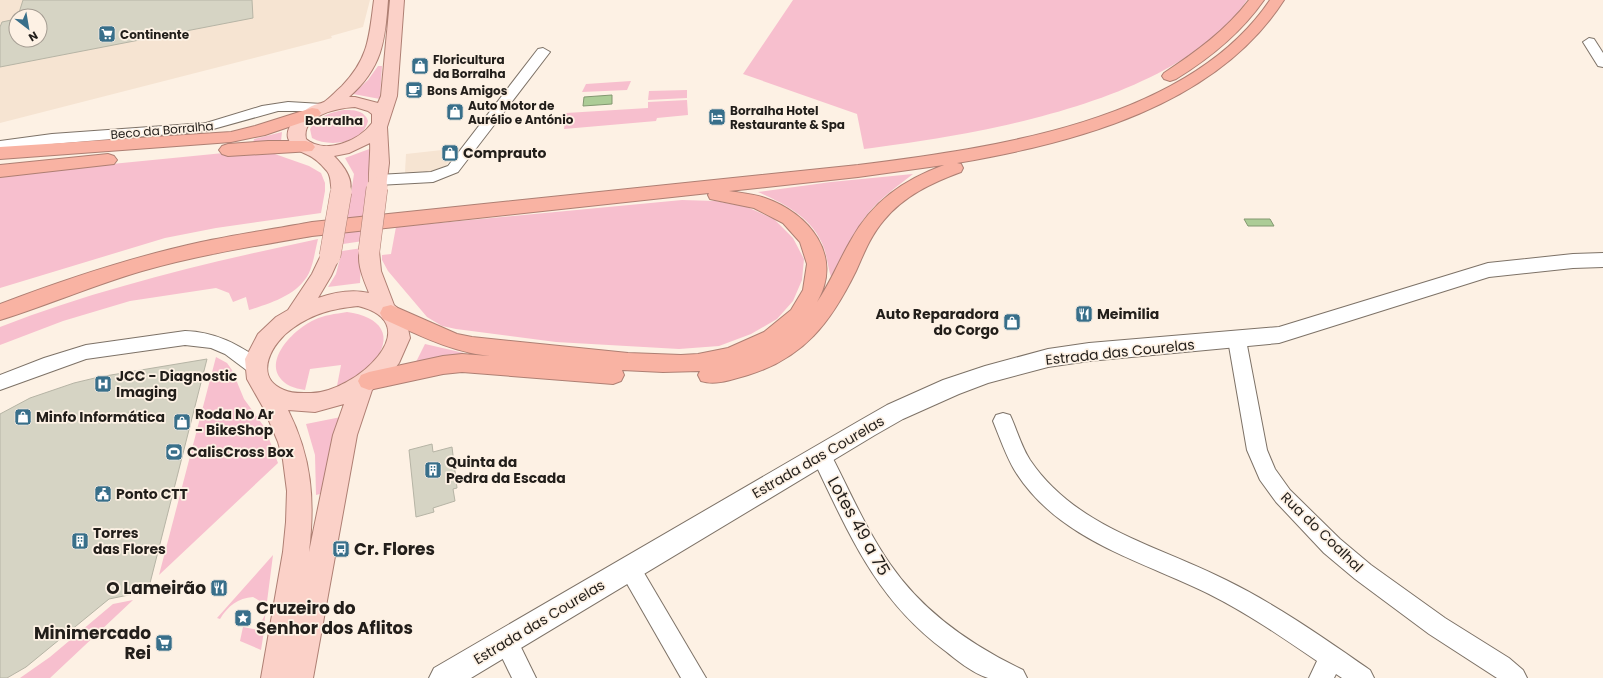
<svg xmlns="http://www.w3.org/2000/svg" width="1603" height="678" font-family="Poppins,sans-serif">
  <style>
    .built { fill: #f6e4d2; fill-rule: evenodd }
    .green { fill: #f7bfce }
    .water { fill: #accc96; stroke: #839871 }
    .building { fill: #d6d4c4; stroke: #b6b4a5 }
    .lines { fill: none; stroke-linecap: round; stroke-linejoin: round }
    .street-casing { stroke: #7d7267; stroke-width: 2 }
    .secondary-casing { stroke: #7d7267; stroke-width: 2 }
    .primary-casing { stroke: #ae7f73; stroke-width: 2 }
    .highway-casing { stroke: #ae7f73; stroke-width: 2 }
    .street { fill: #fff; fill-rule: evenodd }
    .secondary { fill: #fff; fill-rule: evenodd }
    .primary { fill: #fbd1c8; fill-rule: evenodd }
    .highway { fill: #f9b3a3; fill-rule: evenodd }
    .primary-bridge-casing { stroke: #ae7f73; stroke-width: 22; stroke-linecap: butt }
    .primary-bridge { stroke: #fbd1c8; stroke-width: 21 }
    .labels { text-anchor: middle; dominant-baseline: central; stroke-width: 3.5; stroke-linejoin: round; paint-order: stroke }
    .far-poi-label { font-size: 12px; font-weight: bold; fill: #221e1a; stroke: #fdf1e4; text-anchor: start }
    .far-street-label { font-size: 12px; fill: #221e1a; stroke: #fdf1e4 }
    .far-neighbourhood-label { font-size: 13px; font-weight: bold; fill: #221e1a; stroke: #fdf1e4 }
    .poi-label { font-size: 14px; font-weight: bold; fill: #221e1a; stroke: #fdf1e4; text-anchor: start }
    .street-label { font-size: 14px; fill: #221e1a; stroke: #fdf1e4 }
    .near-street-label { font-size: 17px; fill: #221e1a; stroke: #fdf1e4 }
    .near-poi-label { font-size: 17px; font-weight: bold; fill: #221e1a; stroke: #fdf1e4; text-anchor: start }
  </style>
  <rect width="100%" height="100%" fill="#fdf1e4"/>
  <g class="built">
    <path d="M0 0H370L363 27 331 36 332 38 0 123ZM16 16H40V40H16Z"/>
    <path d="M460 148 444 168 439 172 407 175 405 172 406 154Z"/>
  </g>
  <g class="green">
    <path d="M793 0H1247C1177 103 979 134 864 149L857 114 743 74Z"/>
    <path d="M378 66H382L380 99 353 94 368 80Z"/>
    <path d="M631 81 627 90 582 92 586 84Z"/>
    <path d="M687 90V98L648 100 649 91Z"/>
    <path d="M687 100 688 115 657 118 656 121 564 129 566 113 648 108V102Z"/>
    <path d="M344 110C354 110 364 110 368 121 363 143 330 148 312 138L310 129C317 117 330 112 344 110Z"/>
    <path d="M282 132 281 141 253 143 254 139Z"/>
    <path d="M372 148 363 241 343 244 354 174 345 158Z"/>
    <path d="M244 151 272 153 309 166 321 173 325 183V191L321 213 216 228 165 238 0 288V175Z"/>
    <path d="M913 174C895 188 876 201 863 220 850 238 843 259 831 277 828 268 827 257 824 248 813 218 785 204 758 192L831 182Z"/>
    <path d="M682 200 716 201 747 207 774 219 793 238 804 259 802 280 793 301 777 319 751 334 719 346 679 349 556 342 456 329 442 326 427 317 388 271 382 260V255L391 254 396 227Z"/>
    <path d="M318 239C315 250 314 262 309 273 298 295 271 303 249 310L246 297 233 302 229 293 216 288 130 301 63 321 0 345V327C103 287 210 262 318 239Z"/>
    <path d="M362 248 360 283 328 287 336 274 342 251Z"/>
    <path d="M347 312C380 316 397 336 371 365 362 375 349 380 337 386L341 365 310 369 305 390C300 389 294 388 290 386 256 367 292 330 314 320 324 315 335 314 347 312Z"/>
    <path d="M425 344 464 353 462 357 415 364Z"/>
    <path d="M216 357 227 363 232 370 244 399 265 428 278 463 159 575Z"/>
    <path d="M341 417 320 494 316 495 315 455 306 424Z"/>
    <path d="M273 555 264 625 260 624 265 615 263 603 253 597C238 598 228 606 220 619L217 618Z"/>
    <path d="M133 600 50 678H20L50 657 113 604Z"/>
    <path d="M243 627 264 631 261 650 240 641Z"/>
  </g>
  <g class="water">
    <path d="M612 95V104L583 106 584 97Z"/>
    <path d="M1244 219H1270L1274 226H1248Z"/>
  </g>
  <g class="building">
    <path d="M23 0H252L253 18 0 67V27L2 22 16 19V40H40V16H18Z"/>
    <path d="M207 359 148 591 109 599 26 667 7 678H0V414L30 398 74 383 99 377Z"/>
    <path d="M432 444 433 452 452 447 457 488 453 489 455 501 433 508 434 512 416 517 409 450Z"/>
  </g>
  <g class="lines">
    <defs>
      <g id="street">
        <path d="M1589 38 1594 39 1603 53V67L1598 66 1583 42Z"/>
        <path d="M543 48 550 52 458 172 433 182 378 185 373 184 370 180 373 176 378 175 431 172 448 166 538 49Z"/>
        <path d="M288 102 322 104 327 105 329 108 327 111H278L206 131 52 144 0 151V141L52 134 206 123 262 106Z"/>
        <path d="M185 331C216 332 238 344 263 362L265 367 263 372 256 374 249 372 225 354 211 348 185 345 86 359 0 390V375L44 358 86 345Z"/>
        <path d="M1237 333 1243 335 1246 340 1267 450 1275 469 1290 490 1340 539 1371 565 1445 618 1509 658 1523 670 1527 678H1497L1429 634 1355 579 1324 553 1276 502 1260 480 1247 450 1228 340 1231 335Z"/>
        <path d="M1003 413 1010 415C1017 430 1021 446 1030 460 1076 528 1157 545 1226 580 1277 605 1324 638 1370 670L1374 678H1342L1336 674 1334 678H1309L1317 661C1282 637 1247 613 1209 594 1140 560 1058 540 1015 471 1006 456 1000 438 993 421L996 415Z"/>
        <path d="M821 446 828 449C848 487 865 528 890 564 923 612 971 645 1023 670L1027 678C1017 678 997 678 988 678 972 673 957 660 944 650 874 598 848 531 811 455L814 449Z"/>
        <path d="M629 558 637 561 706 678H681L618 568 621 561Z"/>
        <path d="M506 630 514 633 536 678H512L494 641 498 633Z"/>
      </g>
      <path id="secondary" d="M1603 253V267L1573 268 1489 277 1279 343 1089 361 1048 367 988 383 959 394 903 419 875 435 471 678H429L434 668 859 421 887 405 943 380 985 366 1048 349 1089 343 1279 327 1488 263 1573 254Z"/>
      <g id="primary">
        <path d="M374 0H388C385 42 382 68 349 97H355L378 103 381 96 390 0H404L397 96 387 127 389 163 386 188 384 192 377 194 370 192C367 187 371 153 370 143L349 153 334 156C344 166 356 182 348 196L341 198 334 196C329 189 333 179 327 171 322 165 315 158 308 155 300 151 292 149 288 138 285 125 302 111 312 106 316 104 320 104 324 102 330 98 336 91 342 86 369 58 369 37 374 0ZM355 107 368 111 372 114V123C359 141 325 155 306 139 301 115 338 108 355 107Z"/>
        <path d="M369 244 376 246 379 251 381 271 394 305 402 312 407 324 410 338 399 363 388 377 372 390 357 435 313 678H261L283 552 286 522 287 491 283 460 278 442 264 409 247 379 245 359 258 334 276 317 288 310 312 274 323 251 330 249 337 251 340 256 331 276 318 298C335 292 352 289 369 293 364 280 354 259 362 246ZM358 306C431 324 354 393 311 393 302 393 292 394 284 390 252 377 272 342 293 328 314 313 332 309 358 306ZM344 404 333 435 309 552C315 500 312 458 288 410L315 412Z"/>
      </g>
      <g id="highway">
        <path d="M1249 0H1264C1241 33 1210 58 1176 79L1170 81 1164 79 1162 76 1164 73C1196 52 1226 30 1249 0Z"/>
        <path d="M1270 0H1284C1216 106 1075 143 957 163L961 164 963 168 961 172C931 183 904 196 884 220 871 235 864 253 856 271 831 322 804 358 748 375 733 379 716 386 701 381L698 375 700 371 663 372 622 370 624 375 621 381 613 384 462 372 443 374 369 390 361 387 358 381 361 375 369 372 443 356 462 354 490 356C451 352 419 335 383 319L380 313 383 307 391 305 457 334 472 337 628 353 681 355 698 354 728 348 764 332 791 310 803 290 807 264 800 242 783 223 754 208 710 199 708 195 709 193 312 236C255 246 198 255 142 271 94 285 48 305 0 320V304C66 279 132 257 201 242 238 234 275 229 312 222L858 165C992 148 1188 122 1270 0ZM944 165C903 180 872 202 851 240 839 260 831 282 817 302 844 256 809 213 765 198 754 194 741 193 729 191L858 177Z"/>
        <path d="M312 108 318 109 321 113 318 117 265 135 231 142 0 159V147L231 132 255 126Z"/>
        <path d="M268 141H306L312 143 315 147 312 151 228 156 222 154 219 150 222 146 228 144Z"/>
        <path d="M108 154 114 156 117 160 114 164 0 177V165Z"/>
      </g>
    </defs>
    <use href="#street" class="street-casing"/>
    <use href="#secondary" class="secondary-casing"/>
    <use href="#primary" class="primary-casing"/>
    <use href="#highway" class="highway-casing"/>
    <use href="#street" class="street"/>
    <use href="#secondary" class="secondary"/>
    <use href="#primary" class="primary"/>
    <use href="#highway" class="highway"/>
    <defs>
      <g id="primary-bridge">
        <path d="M369 251 377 188"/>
        <path d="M330 256 341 192"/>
      </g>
    </defs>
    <use href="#primary-bridge" class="primary-bridge-casing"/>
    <use href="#primary-bridge" class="primary-bridge"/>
  </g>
  <defs>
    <symbol id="supermarket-square" viewBox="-11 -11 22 22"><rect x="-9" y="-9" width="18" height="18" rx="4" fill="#386f8a" stroke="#fdf1e4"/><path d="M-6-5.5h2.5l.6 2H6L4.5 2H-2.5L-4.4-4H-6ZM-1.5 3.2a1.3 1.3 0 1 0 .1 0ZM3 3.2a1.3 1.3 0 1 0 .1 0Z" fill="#fff"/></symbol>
    <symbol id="shop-square" viewBox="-11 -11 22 22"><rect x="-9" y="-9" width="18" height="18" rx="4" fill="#386f8a" stroke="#fdf1e4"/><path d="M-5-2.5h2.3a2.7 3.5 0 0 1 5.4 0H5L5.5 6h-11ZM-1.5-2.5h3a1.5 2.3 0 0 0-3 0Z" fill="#fff"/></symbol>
    <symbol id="cafe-square" viewBox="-11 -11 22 22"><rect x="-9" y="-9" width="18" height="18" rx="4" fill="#386f8a" stroke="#fdf1e4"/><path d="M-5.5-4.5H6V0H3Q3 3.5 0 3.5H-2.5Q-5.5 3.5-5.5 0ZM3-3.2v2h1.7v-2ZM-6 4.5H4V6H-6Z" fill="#fff"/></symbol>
    <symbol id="hotel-square" viewBox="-11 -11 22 22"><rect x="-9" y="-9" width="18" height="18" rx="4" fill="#386f8a" stroke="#fdf1e4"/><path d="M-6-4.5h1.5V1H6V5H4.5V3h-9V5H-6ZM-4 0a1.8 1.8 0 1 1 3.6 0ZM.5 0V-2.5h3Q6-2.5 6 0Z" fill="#fff"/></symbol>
    <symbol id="restaurant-square" viewBox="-11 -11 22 22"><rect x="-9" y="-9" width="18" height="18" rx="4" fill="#386f8a" stroke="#fdf1e4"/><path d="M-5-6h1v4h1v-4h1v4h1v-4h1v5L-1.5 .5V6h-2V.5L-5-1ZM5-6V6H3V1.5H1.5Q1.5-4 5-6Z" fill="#fff"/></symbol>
    <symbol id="hospital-square" viewBox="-11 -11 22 22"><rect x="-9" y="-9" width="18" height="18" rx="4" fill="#386f8a" stroke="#fdf1e4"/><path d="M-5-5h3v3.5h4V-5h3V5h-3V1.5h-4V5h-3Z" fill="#fff"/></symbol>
    <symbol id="stadium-square" viewBox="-11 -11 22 22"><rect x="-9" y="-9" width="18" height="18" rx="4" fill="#386f8a" stroke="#fdf1e4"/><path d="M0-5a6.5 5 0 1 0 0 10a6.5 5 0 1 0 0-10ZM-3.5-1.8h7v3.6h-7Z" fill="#fff"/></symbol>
    <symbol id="building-square" viewBox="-11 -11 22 22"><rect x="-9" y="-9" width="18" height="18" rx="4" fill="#386f8a" stroke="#fdf1e4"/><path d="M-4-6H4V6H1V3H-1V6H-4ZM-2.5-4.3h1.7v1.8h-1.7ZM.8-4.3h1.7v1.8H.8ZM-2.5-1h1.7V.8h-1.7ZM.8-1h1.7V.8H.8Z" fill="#fff"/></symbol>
    <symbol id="civic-square" viewBox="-11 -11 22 22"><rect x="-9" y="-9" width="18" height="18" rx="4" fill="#386f8a" stroke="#fdf1e4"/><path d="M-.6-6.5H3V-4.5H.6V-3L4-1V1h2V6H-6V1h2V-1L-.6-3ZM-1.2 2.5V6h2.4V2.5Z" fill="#fff"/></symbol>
    <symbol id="bus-square" viewBox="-11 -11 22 22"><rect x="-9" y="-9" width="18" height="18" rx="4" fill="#386f8a" stroke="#fdf1e4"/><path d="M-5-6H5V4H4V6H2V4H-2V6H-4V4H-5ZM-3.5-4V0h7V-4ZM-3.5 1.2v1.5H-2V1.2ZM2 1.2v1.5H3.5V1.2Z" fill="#fff"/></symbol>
    <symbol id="sight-square" viewBox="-11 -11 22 22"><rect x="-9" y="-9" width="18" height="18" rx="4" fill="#386f8a" stroke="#fdf1e4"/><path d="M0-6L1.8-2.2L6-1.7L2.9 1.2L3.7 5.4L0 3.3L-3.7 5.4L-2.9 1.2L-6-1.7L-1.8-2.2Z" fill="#fff"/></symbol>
  </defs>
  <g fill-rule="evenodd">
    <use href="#supermarket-square" x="97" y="24" width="20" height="20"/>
    <use href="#shop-square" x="410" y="56" width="20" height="20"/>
    <use href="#cafe-square" x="404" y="80" width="20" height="20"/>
    <use href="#shop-square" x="445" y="102" width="20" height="20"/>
    <use href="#hotel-square" x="707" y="107" width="20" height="20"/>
    <use href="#shop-square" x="440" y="143" width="20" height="20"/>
    <use href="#restaurant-square" x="1074" y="304" width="20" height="20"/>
    <use href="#shop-square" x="1002" y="312" width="20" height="20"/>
    <use href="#hospital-square" x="93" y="374" width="20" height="20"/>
    <use href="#shop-square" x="13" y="407" width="20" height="20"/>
    <use href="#shop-square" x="172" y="412" width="20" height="20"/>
    <use href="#stadium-square" x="164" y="442" width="20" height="20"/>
    <use href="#building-square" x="423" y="460" width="20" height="20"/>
    <use href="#civic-square" x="93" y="484" width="20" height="20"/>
    <use href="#building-square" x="70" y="531" width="20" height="20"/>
    <use href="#bus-square" x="331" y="539" width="20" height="20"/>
    <use href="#restaurant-square" x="209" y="578" width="20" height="20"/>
    <use href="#sight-square" x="233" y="608" width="20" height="20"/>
    <use href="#supermarket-square" x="154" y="633" width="20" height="20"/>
  </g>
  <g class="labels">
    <g class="far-poi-label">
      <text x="120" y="34">Continente</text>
      <text x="433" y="59">Floricultura<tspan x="433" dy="14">da Borralha</tspan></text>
      <text x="427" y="90">Bons Amigos</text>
      <text x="468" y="105">Auto Motor de<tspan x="468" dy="14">Aurélio e António</tspan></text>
      <text x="730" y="110">Borralha Hotel<tspan x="730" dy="14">Restaurante &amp; Spa</tspan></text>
    </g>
    <g class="far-street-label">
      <text transform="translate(162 130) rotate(-5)">Beco da Borralha</text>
    </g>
    <g class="far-neighbourhood-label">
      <text x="334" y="120">Borralha</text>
    </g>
    <g class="poi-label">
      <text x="463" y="153">Comprauto</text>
      <text x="999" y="314" text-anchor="end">Auto Reparadora<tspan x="999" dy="16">do Corgo</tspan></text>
      <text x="1097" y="314">Meimilia</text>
      <text x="116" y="376">JCC - Diagnostic<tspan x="116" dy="16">Imaging</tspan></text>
      <text x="195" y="414">Roda No Ar<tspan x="195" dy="16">- BikeShop</tspan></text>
      <text x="36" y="417">Minfo Informática</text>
      <text x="187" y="452">CalisCross Box</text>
      <text x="446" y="462">Quinta da<tspan x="446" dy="16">Pedra da Escada</tspan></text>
      <text x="116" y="494">Ponto CTT</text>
      <text x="93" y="533">Torres<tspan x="93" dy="16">das Flores</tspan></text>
    </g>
    <g class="street-label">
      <text transform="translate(1120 352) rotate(-6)">Estrada das Courelas</text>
      <text transform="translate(818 457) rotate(-30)">Estrada das Courelas</text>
      <text transform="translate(1322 532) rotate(44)">Rua do Coalhal</text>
      <text transform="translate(539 622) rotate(-31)">Estrada das Courelas</text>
    </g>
    <g class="near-street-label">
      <text transform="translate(859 526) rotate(61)">Lotes 49 a 75</text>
    </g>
    <g class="near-poi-label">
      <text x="354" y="549">Cr. Flores</text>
      <text x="206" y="588" text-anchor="end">O Lameirão</text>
      <text x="256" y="608">Cruzeiro do<tspan x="256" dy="20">Senhor dos Aflitos</tspan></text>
      <text x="151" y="633" text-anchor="end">Minimercado<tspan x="151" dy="20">Rei</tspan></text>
    </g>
  </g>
  <g transform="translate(28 28) rotate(149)"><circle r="19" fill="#fdf1e4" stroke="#a59d93"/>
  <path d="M0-3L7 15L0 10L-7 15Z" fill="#386f8a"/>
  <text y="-6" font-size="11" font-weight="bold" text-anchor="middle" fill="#221e1a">N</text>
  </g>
</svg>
